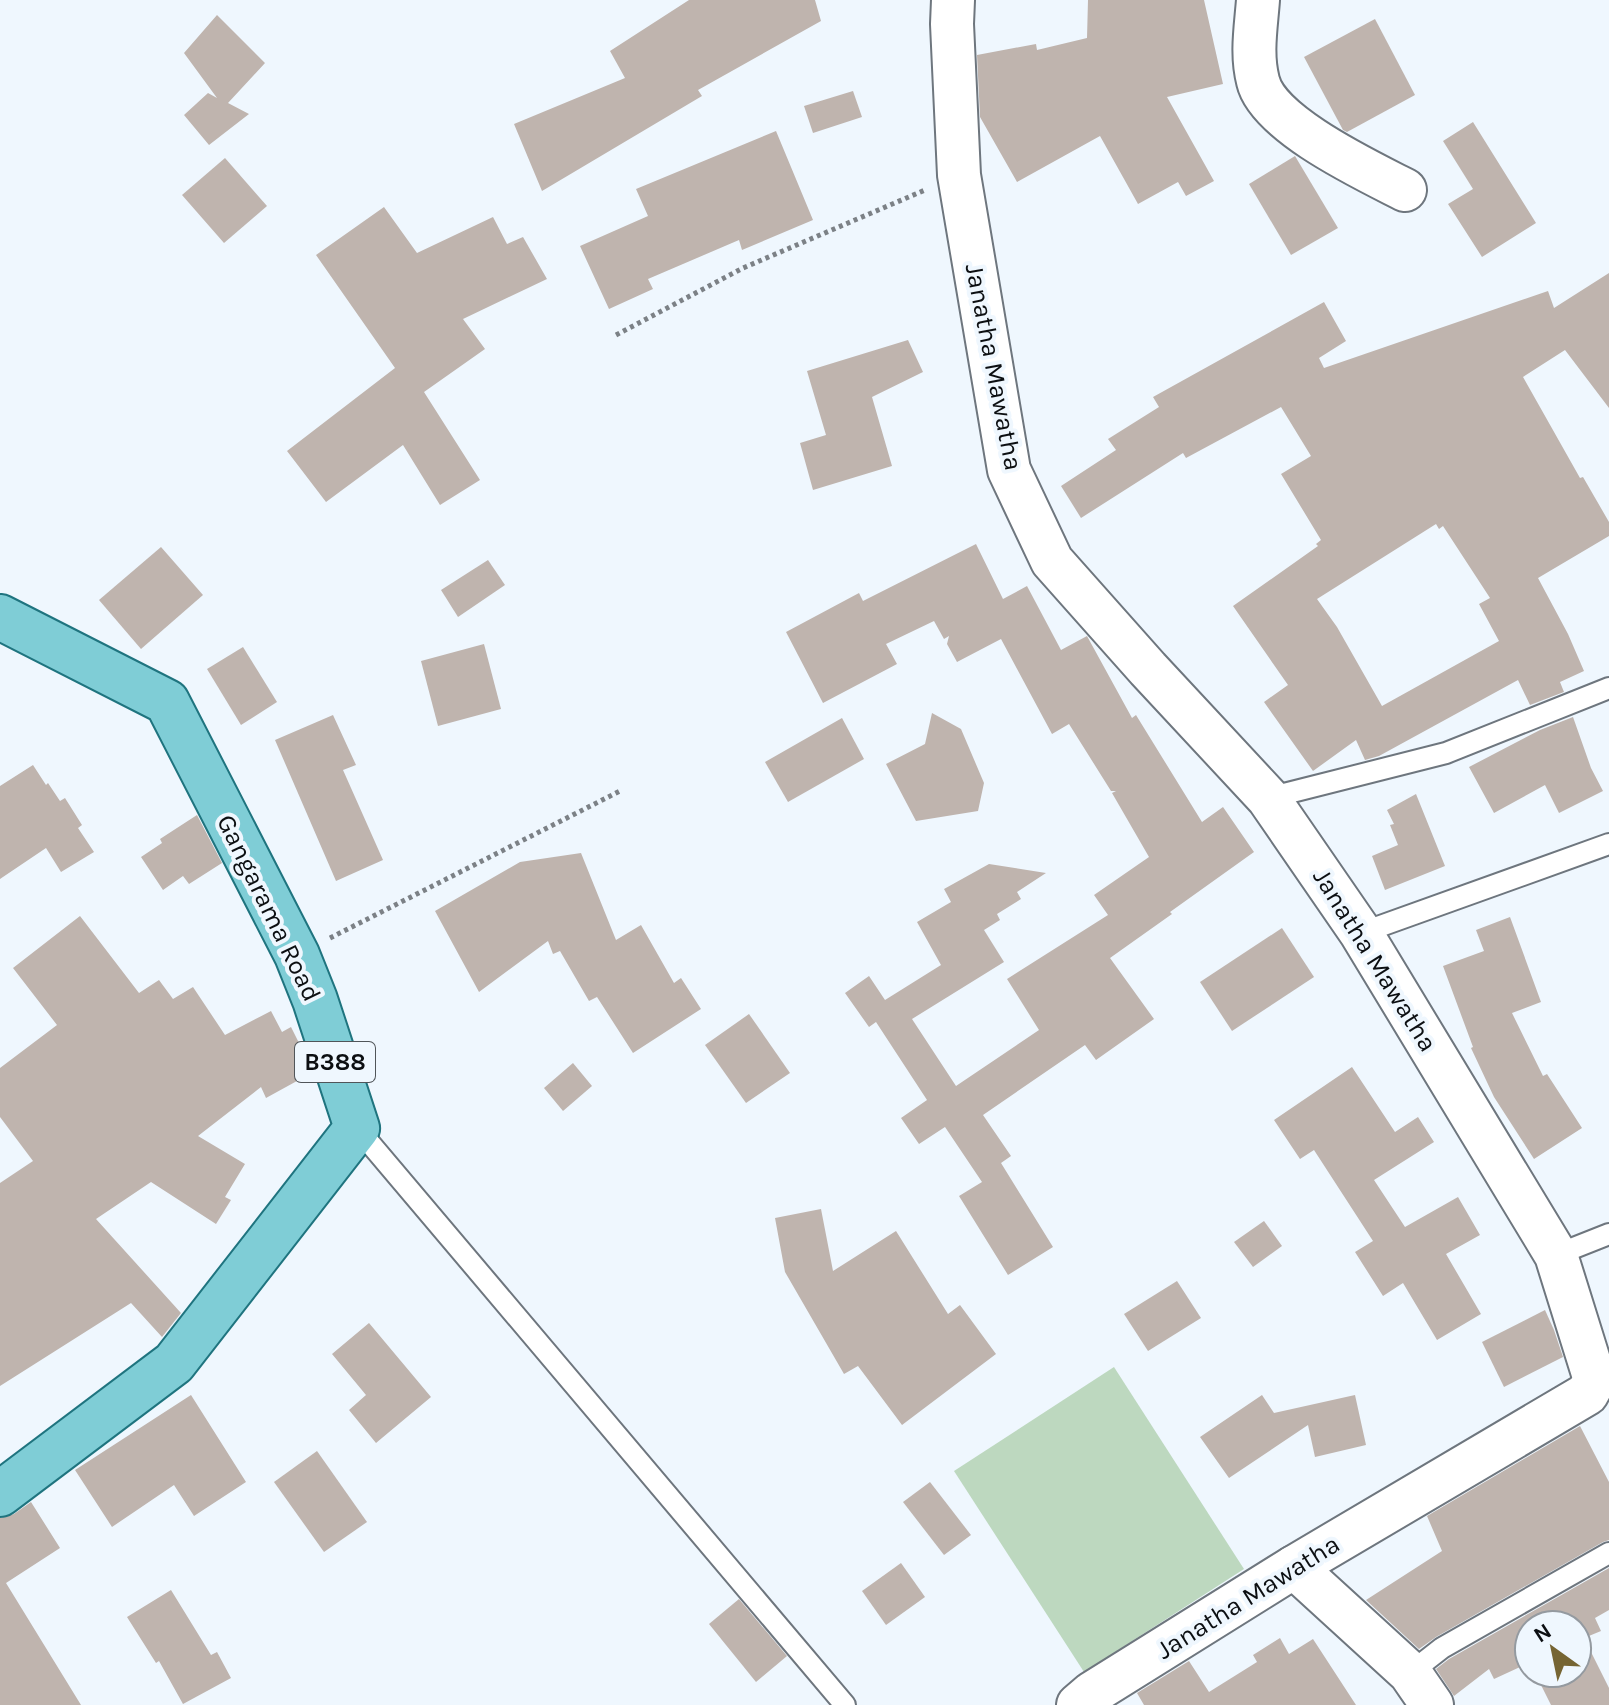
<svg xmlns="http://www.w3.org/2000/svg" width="1609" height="1705" font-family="Karla,sans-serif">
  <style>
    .green { fill: #bdd8bf }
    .building { fill: #bfb4ae; fill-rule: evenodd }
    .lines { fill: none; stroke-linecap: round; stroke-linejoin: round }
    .lane-casing { stroke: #6e767e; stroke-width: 24 }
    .street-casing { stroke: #6e767e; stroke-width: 46 }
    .primary-casing { stroke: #1f747f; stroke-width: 48 }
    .path { stroke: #7c8186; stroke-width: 5; stroke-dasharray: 4 4; stroke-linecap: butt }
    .lane { stroke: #fff; stroke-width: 20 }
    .street { stroke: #fff; stroke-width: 42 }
    .primary { stroke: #7fcdd6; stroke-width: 44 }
    .labels { text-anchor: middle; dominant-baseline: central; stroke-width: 8; stroke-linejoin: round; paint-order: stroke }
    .shield { fill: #eff7fe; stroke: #505559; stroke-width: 2 }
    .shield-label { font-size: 24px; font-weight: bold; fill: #0c0f12 }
    .street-label { font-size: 26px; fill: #0c0f12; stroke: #eff7fe }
  </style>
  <rect width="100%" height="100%" fill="#eff7fe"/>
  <path class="green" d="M1114 1367 1244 1569 1084 1672 954 1471Z"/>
  <g class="building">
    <path d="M689 0H815L821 21 698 90 702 96 542 191 514 124 625 78 610 51Z"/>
    <path d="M1088 0H1204L1223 84 1167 97 1214 181 1186 196 1178 182 1138 204 1100 136 1017 182 980 117 977 55 1036 44 1037 50 1087 38Z"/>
    <path d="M217 15 265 63 228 103 249 114 209 145 184 115 208 93 217 98 184 53Z"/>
    <path d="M1375 19 1415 95 1347 132 1343 130 1304 57Z"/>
    <path d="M853 91 862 117 813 133 804 106Z"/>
    <path d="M1473 122 1536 223 1482 257 1448 204 1473 189 1443 141Z"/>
    <path d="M776 131 813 220 742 250 739 240 648 279 653 289 609 309 580 246 648 216 636 189Z"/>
    <path d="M1295 156 1338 228 1291 255 1249 184Z"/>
    <path d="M225 158 267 206 224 243 182 195Z"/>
    <path d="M384 207 417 253 493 217 507 244 523 237 547 279 463 319 485 349 424 392 480 480 440 505 403 445 326 502 287 451 395 368 316 255Z"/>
    <path d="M1609 273V408L1565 350 1523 377 1580 478 1583 477 1609 522V536L1538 578 1568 634 1584 671 1560 682 1564 692 1530 705 1518 680 1379 756 1365 760 1356 740 1313 771 1264 702 1288 685 1233 606 1318 546 1316 544 1321 540 1281 474 1311 456 1281 407 1186 458 1183 453 1081 518 1061 486 1116 450 1108 439 1159 407 1153 397 1324 302 1346 341 1319 358 1324 368 1548 291 1554 308ZM1436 524 1439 529 1443 526 1490 598 1479 604 1499 641 1382 706 1337 627 1317 599Z"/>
    <path d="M908 340 923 372 872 397 892 466 813 490 800 443 826 435 807 371Z"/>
    <path d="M976 544 1003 599 1027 586 1061 650 1087 636 1132 718 1136 715 1202 822 1223 807 1254 852 1170 912 1172 914 1110 958 1154 1019 1096 1060 1085 1045 983 1115 1011 1156 1001 1163 1053 1247 1008 1275 959 1196 982 1182 945 1127 919 1144 901 1118 927 1100 876 1022 869 1027 845 993 869 976 885 1000 941 965 917 922 951 902 944 889 989 864 1046 873 1017 892 1021 899 997 914 1000 920 984 930 1004 962 912 1019 956 1086 1039 1030 1007 979 1108 915 1094 895 1149 857 1112 793 1116 791H1111L1069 724 1052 734 1001 639 957 662 947 644 949 636 944 639 934 621 886 644 897 664 823 703 786 632 859 593 863 601Z"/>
    <path d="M161 547 203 595 141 649 99 600Z"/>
    <path d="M488 560 505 585 458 617 441 590Z"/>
    <path d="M484 644 501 709 438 726 421 661Z"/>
    <path d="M243 647 277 702 241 725 207 669Z"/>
    <path d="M932 713 961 729 984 783 978 811 916 821 886 764 925 744Z"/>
    <path d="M333 715 356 765 343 770 383 860 336 881 275 740Z"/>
    <path d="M1573 717 1591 768 1603 791 1559 813 1545 785 1494 813 1469 767 1540 730Z"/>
    <path d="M842 718 864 759 788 802 765 762Z"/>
    <path d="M33 765 46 785 48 783 60 801 65 798 82 825 78 828 94 852 61 872 46 848 0 879V786Z"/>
    <path d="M1416 794 1445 866 1385 890 1372 856 1398 845 1390 825 1394 824 1387 810Z"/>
    <path d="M197 815 222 863 189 884 183 876 163 890 141 857 162 843 160 839Z"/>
    <path d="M581 853 616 940 641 925 674 983 681 978 701 1009 633 1053 597 997 589 1001 560 951 553 954 548 941 479 992 435 911 520 862Z"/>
    <path d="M80 916 139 993 159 980 173 999 193 987 225 1035 271 1011 282 1032 291 1027 311 1067 303 1070 306 1076 266 1098 261 1087 198 1136 245 1164 225 1197 231 1200 216 1224 151 1182 96 1219 181 1313 162 1337 131 1303 0 1386V1183L33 1161 0 1117V1068L57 1025 13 968Z"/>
    <path d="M1510 917 1541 1002 1512 1013 1543 1076 1547 1074 1582 1128 1534 1159 1494 1097 1471 1048 1473 1047 1443 966 1484 951 1476 930Z"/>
    <path d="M1282 928 1314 977 1232 1031 1200 982Z"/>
    <path d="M749 1014 790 1073 746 1103 705 1045Z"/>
    <path d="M573 1063 592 1086 563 1111 544 1088Z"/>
    <path d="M1352 1067 1395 1132 1418 1117 1434 1142 1374 1180 1405 1227 1458 1197 1480 1235 1446 1254 1481 1314 1437 1340 1403 1283 1383 1296 1355 1252 1373 1241 1314 1150 1300 1159 1274 1120Z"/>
    <path d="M821 1209 833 1271 896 1231 948 1314 960 1305 996 1354 902 1425 858 1366 844 1374 785 1272 775 1218Z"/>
    <path d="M1264 1221 1282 1246 1253 1267 1234 1242Z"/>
    <path d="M1177 1281 1201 1318 1148 1351 1124 1314Z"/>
    <path d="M1545 1310 1554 1330 1563 1357 1504 1387 1482 1342Z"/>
    <path d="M369 1323 431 1397 376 1443 349 1410 366 1395 332 1354Z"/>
    <path d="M191 1395 246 1482 194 1516 174 1485 112 1527 75 1470Z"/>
    <path d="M1262 1395 1274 1413 1355 1395 1366 1445 1315 1457 1308 1425 1229 1478 1200 1437Z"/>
    <path d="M1580 1426 1609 1482V1540L1603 1542 1436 1637 1419 1649 1366 1600 1442 1551 1427 1516Z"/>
    <path d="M317 1451 367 1522 324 1552 274 1482Z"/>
    <path d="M930 1482 971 1535 944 1555 903 1502Z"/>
    <path d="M31 1502 60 1548 6 1583 81 1705H0V1518L14 1514Z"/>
    <path d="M901 1563 925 1597 886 1625 862 1591Z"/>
    <path d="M1609 1568V1610L1595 1618 1601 1631 1584 1638 1609 1688V1705H1551L1535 1673H1577V1625H1529V1663L1494 1679 1489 1669 1454 1696 1436 1669 1449 1659Z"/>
    <path d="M171 1590 211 1655 217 1652 231 1678 183 1704 159 1661 156 1663 127 1617Z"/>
    <path d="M739 1599 787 1656 756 1682 709 1624Z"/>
    <path d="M1280 1638 1289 1654 1313 1639 1356 1705H1144L1137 1693 1189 1661 1209 1692 1257 1662 1253 1655Z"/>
  </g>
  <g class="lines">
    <defs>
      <g id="lane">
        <path d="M1268 798 1446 753 1609 688"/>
        <path d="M1361 933 1609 844"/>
        <path d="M357 1128 845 1705"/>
        <path d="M1556 1255 1609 1234"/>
        <path d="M1410 1673 1442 1648 1609 1553"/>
      </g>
      <g id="street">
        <path d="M953 0 952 24 959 175 1009 470 1052 561 1148 669 1268 798 1361 933 1556 1255 1595 1380 1587 1394 1294 1567 1092 1693 1078 1705"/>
        <path d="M1258 0C1256 27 1251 54 1258 81 1268 124 1366 170 1405 190"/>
        <path d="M1294 1567 1410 1673 1432 1705"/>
      </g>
      <path id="primary" d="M0 617 167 702 297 955 315 1000 357 1128 174 1363 0 1494"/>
    </defs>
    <use href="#lane" class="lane-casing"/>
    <use href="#street" class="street-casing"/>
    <use href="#primary" class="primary-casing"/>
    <g class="path">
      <path d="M616 335 743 268 925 190"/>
      <path d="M330 938 622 790"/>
    </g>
    <use href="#lane" class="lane"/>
    <use href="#street" class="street"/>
    <use href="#primary" class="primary"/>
  </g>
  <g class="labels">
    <rect class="shield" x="295" y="1042" width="80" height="40" rx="6"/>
    <g class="shield-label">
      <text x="335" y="1062">B388</text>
    </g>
    <g class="street-label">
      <text transform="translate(994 367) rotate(79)">Janatha Mawatha</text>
      <text transform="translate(269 908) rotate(64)">Gangarama Road</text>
      <text transform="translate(1375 960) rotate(58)">Janatha Mawatha</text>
      <text transform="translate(1248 1597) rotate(-32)">Janatha Mawatha</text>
    </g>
  </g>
  <g transform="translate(1553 1649) rotate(327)"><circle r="38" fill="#eff7fe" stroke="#949aa0" stroke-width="2"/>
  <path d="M0-6L14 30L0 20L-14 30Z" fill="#766533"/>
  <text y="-12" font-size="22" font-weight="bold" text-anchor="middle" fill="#0c0f12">N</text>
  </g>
</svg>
